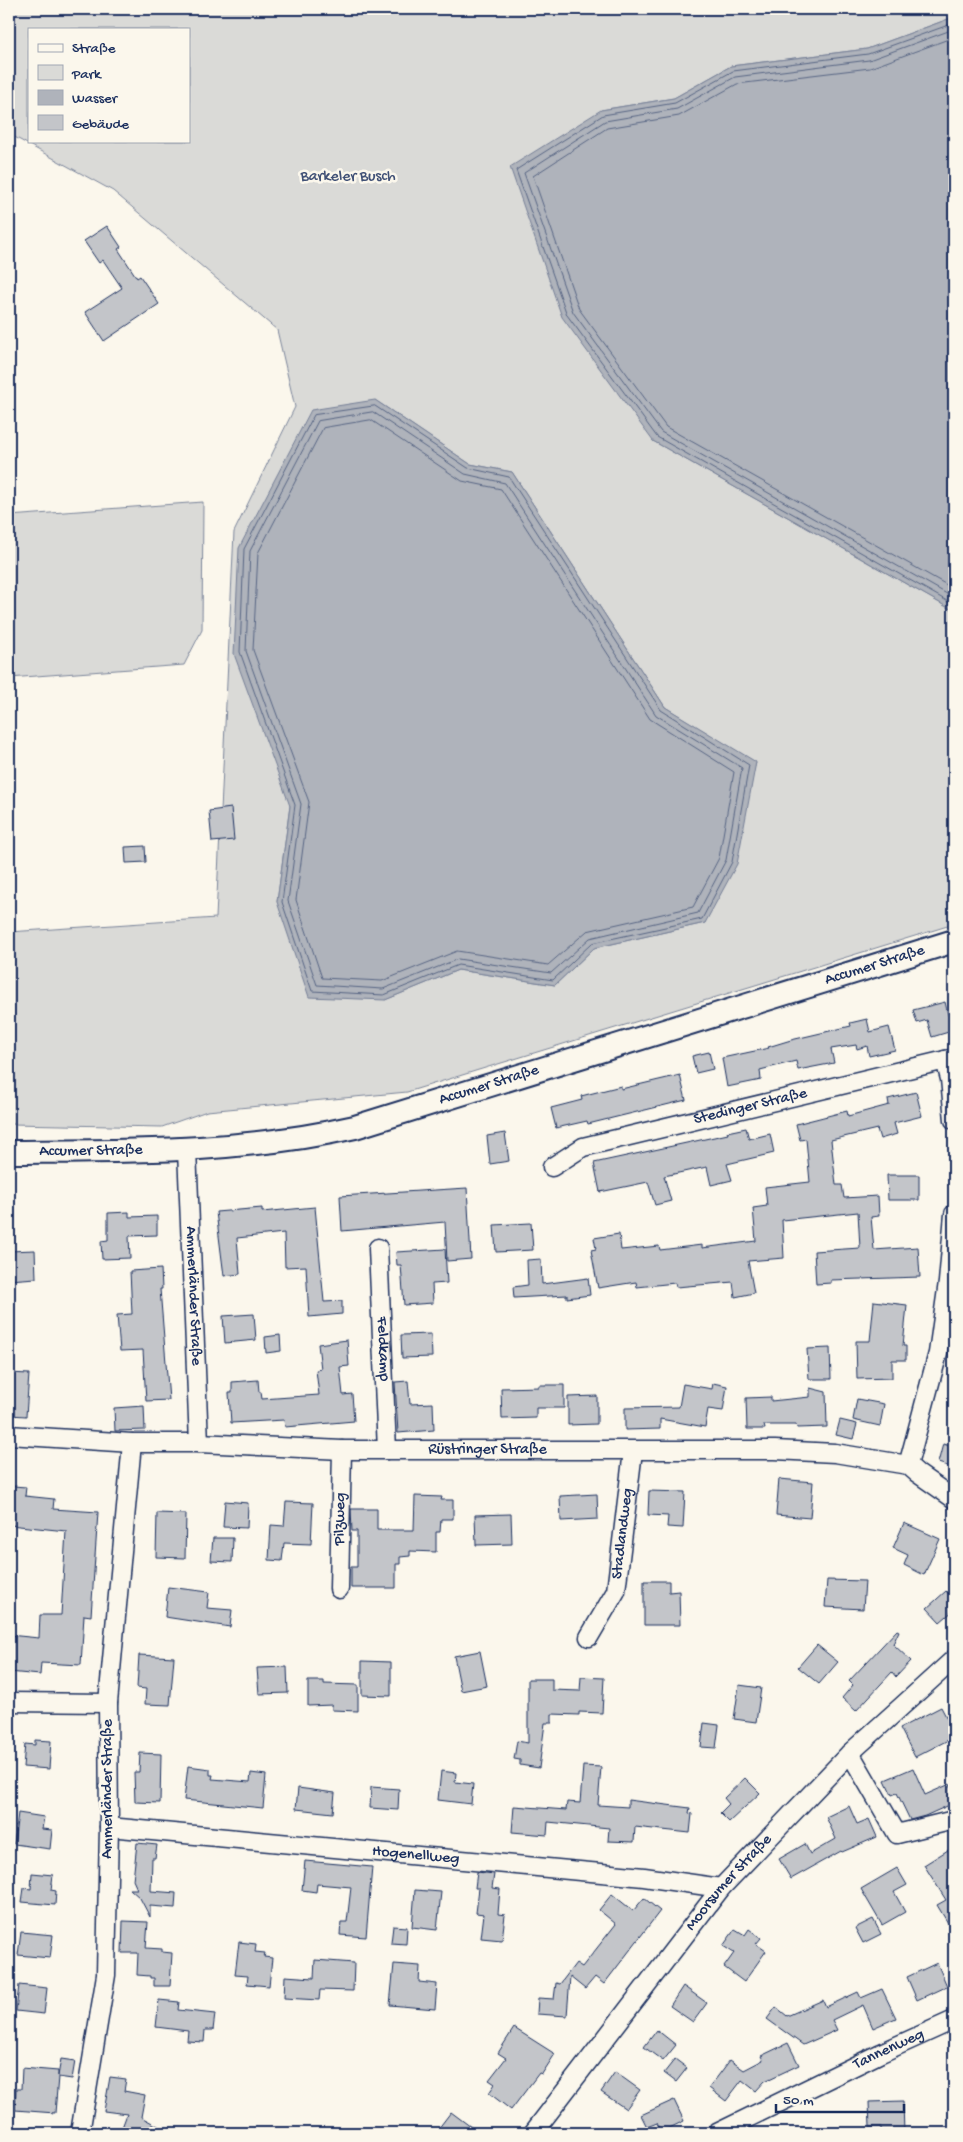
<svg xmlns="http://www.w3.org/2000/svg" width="963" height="2142" font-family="'Gochi Hand',sans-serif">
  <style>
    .green { fill: #dadad7; stroke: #7a849a; fill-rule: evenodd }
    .water { fill: #afb3bb; stroke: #747e96 }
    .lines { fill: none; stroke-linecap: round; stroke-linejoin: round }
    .shore { stroke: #566483; stroke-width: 1 }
    .building { fill: #c3c5c9; stroke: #1b2f5e }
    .minor-casing { stroke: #1b2f5e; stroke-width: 21 }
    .tertiary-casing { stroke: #1b2f5e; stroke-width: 26 }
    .minor { stroke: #fbf7ec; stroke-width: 18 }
    .tertiary { stroke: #fbf7ec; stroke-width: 22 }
    .labels { text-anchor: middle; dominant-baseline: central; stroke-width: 5; stroke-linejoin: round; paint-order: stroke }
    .park-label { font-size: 16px; fill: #415176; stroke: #fbf7ec }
    .street-label { font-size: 16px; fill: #1b2f5e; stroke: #fbf7ec }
  </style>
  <rect width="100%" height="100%" fill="#fbf7ec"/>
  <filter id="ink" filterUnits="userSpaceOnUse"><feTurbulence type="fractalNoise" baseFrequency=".02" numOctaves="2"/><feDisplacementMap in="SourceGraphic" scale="10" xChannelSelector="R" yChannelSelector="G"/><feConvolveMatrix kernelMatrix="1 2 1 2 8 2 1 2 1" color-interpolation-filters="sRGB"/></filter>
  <g filter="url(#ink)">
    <g class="green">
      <path d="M9 9H954V17L867 49 731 66 674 98 601 110 653 441 954 611V924L407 1092 207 1111 162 1127 11 1124 9 1104V932L216 918 234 532 295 407 277 330 113 191 9 134ZM29 29H189V141H29ZM375 400 470 464 512 472 665 707 756 763 705 923 594 948 555 985 458 970 385 1000 277 902 290 806Z"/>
      <path d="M203 502 202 630 184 665 9 678V516Z"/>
    </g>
    <g class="water">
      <path d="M954 17V611L653 441 562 317 510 167 601 110 674 98 731 66 867 49Z"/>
      <path d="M375 400 470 464 512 472 665 707 756 762 737 864 705 923 594 948 555 985 458 970 385 1000 309 997 277 902 290 806 234 654 239 548 311 410Z"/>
    </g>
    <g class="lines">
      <g class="shore">
        <path d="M954 23 868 54 733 71 675 103 603 115 516 170 567 315 657 437 954 605"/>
        <path d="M954 29 869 60 735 77 677 109 605 121 524 173 573 312 661 432 954 598"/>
        <path d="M954 37 870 68 737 84 679 116 607 128 533 176 579 309 666 427 954 589"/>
        <path d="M375 406 468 468 509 477 661 710 749 765 732 862 702 919 592 943 553 980 458 965 384 995 312 991 282 902 295 805 240 652 244 549 314 415Z"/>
        <path d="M373 412 465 474 505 483 656 715 742 768 726 860 698 913 590 938 551 973 458 959 383 989 317 985 288 901 301 804 246 651 250 551 318 421Z"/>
        <path d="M371 420 462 481 501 489 650 719 734 772 719 858 693 907 587 931 548 965 457 951 382 981 322 978 296 900 309 802 253 650 258 553 323 428Z"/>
      </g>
    </g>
    <g class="building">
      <path d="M107 226 121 247 118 249 137 278 140 276 159 304 104 341 85 312 122 288 103 260 99 263 84 241Z"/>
      <path d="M231 808 234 840 212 842 209 811Z"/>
      <path d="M145 846 146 862 126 863 125 847Z"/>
      <path d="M945 1002 952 1031 932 1037 927 1020 917 1023 913 1010Z"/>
      <path d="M867 1019 870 1032 889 1027 895 1050 869 1056 867 1046 857 1049 856 1045 831 1049 834 1063 798 1070 796 1061 760 1070 761 1080 727 1087 722 1058 769 1048 768 1047 791 1040 851 1026 850 1023Z"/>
      <path d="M709 1052 713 1069 696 1073 692 1056Z"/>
      <path d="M680 1075 686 1100 588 1124 587 1121 556 1128 551 1108 582 1100 581 1096 621 1086V1089Z"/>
      <path d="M916 1092 922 1116 894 1123 897 1134 880 1139 877 1129 831 1140 836 1185H842L844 1198 878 1196 879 1216 871 1217 874 1250 918 1247 920 1277 831 1280V1283L816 1284 814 1251 860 1248 858 1212 782 1220 784 1258 748 1261 754 1293 735 1297 733 1282 676 1287 675 1283 637 1287 636 1282 598 1288 591 1250 596 1249 594 1238 619 1234 621 1250 659 1246 660 1250 702 1245V1248L756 1241 753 1208 767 1206 765 1187 810 1182 806 1139 800 1140 796 1124 847 1111 848 1116 889 1105 888 1099Z"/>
      <path d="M746 1128 749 1139 770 1134 774 1153 727 1164 732 1180 711 1185 707 1167 664 1176 671 1201 655 1205 648 1182 600 1192 594 1163 728 1134 727 1132Z"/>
      <path d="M505 1133 509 1161 490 1164 487 1136Z"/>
      <path d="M887 1175H919V1200H888Z"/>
      <path d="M467 1188 471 1259 447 1261 445 1222 342 1231 340 1196Z"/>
      <path d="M315 1207 324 1302 342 1301V1314L309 1317 306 1266 285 1267 284 1233 237 1238 240 1274 224 1276 216 1212 262 1208V1212Z"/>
      <path d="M129 1212V1217L157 1216V1235L129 1236 130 1258 102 1259 101 1241 108 1240V1213Z"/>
      <path d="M531 1223 533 1250 496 1252 494 1225Z"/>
      <path d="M445 1249 447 1283 432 1284 433 1303 404 1305 401 1265H397L396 1252Z"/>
      <path d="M35 1250 36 1278 9 1280V1251Z"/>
      <path d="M541 1259 542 1284 588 1278 590 1295 567 1298V1295L514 1298 513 1287 528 1285 527 1260Z"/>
      <path d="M161 1269 162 1289H160L169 1400 146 1401 143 1350 120 1351 117 1315 132 1314 130 1271Z"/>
      <path d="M874 1301 907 1305 903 1346H906V1360H892V1378L857 1379 856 1341H870Z"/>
      <path d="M254 1314 256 1340 225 1343 223 1316Z"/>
      <path d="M431 1334 432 1357 402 1358 401 1335Z"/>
      <path d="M280 1335 281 1351 266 1353 265 1337Z"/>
      <path d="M347 1340 349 1366 340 1367 343 1395 352 1394 354 1421 285 1427 284 1420 231 1423 229 1393H232V1382L258 1380 259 1392H261L262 1399 319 1395 316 1370 321 1369 318 1344Z"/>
      <path d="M830 1348 831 1379H809L807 1349Z"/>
      <path d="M9 1373 29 1374 26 1416 9 1415Z"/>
      <path d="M408 1381 410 1404 433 1403 434 1430 398 1433 395 1382Z"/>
      <path d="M713 1383 727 1386 723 1411 708 1409 705 1427 660 1419V1429L625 1430V1408L679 1407 683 1384 712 1389Z"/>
      <path d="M539 1385H564V1408H536V1418L502 1419 501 1388 539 1387Z"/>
      <path d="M810 1388 826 1392 827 1427 797 1428 796 1425H764L765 1429H747L746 1398 771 1397V1401L810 1397Z"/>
      <path d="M597 1396V1424L568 1425V1397Z"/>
      <path d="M857 1399 884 1404 880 1426 853 1420Z"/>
      <path d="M144 1406 145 1430 115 1431 114 1408Z"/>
      <path d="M840 1420 857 1424 853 1439 836 1435Z"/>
      <path d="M943 1444 954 1447 951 1467 938 1463Z"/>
      <path d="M779 1479 813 1482 810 1518 776 1515Z"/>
      <path d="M13 1486 26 1487 25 1496 54 1499 53 1509 98 1512 91 1616 84 1615 81 1665 41 1663 40 1675 9 1672V1635L39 1638 40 1615H61L66 1531 10 1525Z"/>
      <path d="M649 1491 685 1492 683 1528 667 1527 668 1516 648 1515Z"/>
      <path d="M597 1494 598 1519 561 1521 560 1496Z"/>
      <path d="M415 1496 442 1497 441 1500H453V1519H441L440 1532H436V1552L410 1551V1556L400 1557V1564H396V1588H351V1567H357V1531H352L351 1509H377V1530H414Z"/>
      <path d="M225 1501 248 1503 247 1528 223 1527Z"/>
      <path d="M286 1502 313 1503 311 1544 284 1543 282 1561 269 1560 271 1525 284 1526Z"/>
      <path d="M157 1513 186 1514 185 1558 156 1557Z"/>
      <path d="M511 1514 512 1544 476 1545 475 1515Z"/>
      <path d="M904 1523 940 1539 924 1575 904 1565 908 1555 893 1548Z"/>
      <path d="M213 1538H233L232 1562 211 1561Z"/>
      <path d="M827 1580 865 1581 863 1609 825 1607Z"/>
      <path d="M644 1581H669V1592L679 1591 680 1625H644Z"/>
      <path d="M168 1587 209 1592 207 1608 232 1610 230 1627 165 1617Z"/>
      <path d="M946 1591 954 1600V1610L940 1622 927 1608Z"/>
      <path d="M897 1630 899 1631 893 1644 911 1661 896 1677 892 1672 856 1711 842 1698 853 1685 849 1681Z"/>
      <path d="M817 1645 838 1662 819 1684 798 1667Z"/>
      <path d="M480 1651 487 1686 461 1691 454 1656Z"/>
      <path d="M139 1655 174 1657 170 1705 145 1704 146 1689 137 1688Z"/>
      <path d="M362 1661 391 1662V1696L362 1695Z"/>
      <path d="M287 1667 288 1693 259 1694 257 1668Z"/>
      <path d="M581 1677 604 1678 602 1713 579 1712V1715L552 1714V1723H545L539 1768 520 1765V1760L514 1759 517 1741 528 1743V1679H552V1690L580 1691Z"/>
      <path d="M308 1681H324V1684L358 1685V1711L332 1710V1705L308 1706Z"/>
      <path d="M739 1685 761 1688 756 1722 734 1719Z"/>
      <path d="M941 1707 954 1732V1737L915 1757 900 1728Z"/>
      <path d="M704 1723 719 1725 716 1748 701 1747Z"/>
      <path d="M35 1740 51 1741 49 1769 23 1767 25 1744 35 1745Z"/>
      <path d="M140 1753 161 1754 160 1803 135 1802 134 1772H139Z"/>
      <path d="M188 1766 210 1769V1775H213L212 1779 250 1782 251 1773 266 1775 263 1808 184 1800Z"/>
      <path d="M583 1766 601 1767 598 1805 628 1807V1800L690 1808 689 1813 692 1814 690 1833 635 1827 634 1842 608 1841 609 1828 548 1822 547 1835 512 1832 514 1806 566 1810 567 1802 580 1803Z"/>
      <path d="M913 1768 925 1795 950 1784 954 1795V1803L925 1816 910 1820 897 1793 892 1795 885 1780Z"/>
      <path d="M441 1771 456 1773 455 1782 473 1784 471 1804 438 1800Z"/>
      <path d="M745 1778 760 1793 729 1822 720 1813 729 1804 724 1798Z"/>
      <path d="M371 1787 399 1789 398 1810 370 1808Z"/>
      <path d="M298 1788 335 1793 333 1813 296 1809Z"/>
      <path d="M849 1806 857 1824 869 1819 877 1837 842 1852 841 1851 791 1879 779 1859 805 1844 810 1854 836 1839 826 1817Z"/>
      <path d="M18 1813 44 1817 42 1829 52 1830 50 1849 14 1844Z"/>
      <path d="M137 1843 157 1845 155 1858H152L151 1891 176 1893 175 1908 150 1906V1917L140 1898 130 1889H137L133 1880Z"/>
      <path d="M948 1850 954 1861V1933L937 1905 946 1900 924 1865Z"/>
      <path d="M305 1861 372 1867 366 1937 340 1935 341 1922H347L351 1887 317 1884 316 1892 302 1890Z"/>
      <path d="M897 1868 907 1885 894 1892 905 1912 882 1925 861 1889Z"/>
      <path d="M477 1872 494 1874 492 1888 500 1889 498 1914 505 1915 502 1940 481 1938 484 1914 476 1913 479 1888H475Z"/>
      <path d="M32 1873 53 1875 51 1890 56 1891 55 1905 22 1902 24 1888 31 1889Z"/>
      <path d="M415 1890 441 1892 437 1930 412 1927Z"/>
      <path d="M612 1894 633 1911 644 1898 660 1911 604 1984 595 1977 585 1989 570 1977 567 2016 537 2014 538 1998 554 1999 556 1983 560 1984 576 1963 582 1967 616 1924 599 1910Z"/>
      <path d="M873 1919 881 1934 863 1943 855 1928Z"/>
      <path d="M123 1921 148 1922 146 1948 162 1949V1952L172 1953 170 1986H154V1978H150V1976L137 1975 138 1953H122Z"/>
      <path d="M393 1926 407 1927 406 1944 391 1943Z"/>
      <path d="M735 1929 745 1935 749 1929 761 1938 756 1944 766 1951 744 1982 724 1967 734 1953 723 1946Z"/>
      <path d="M21 1932 53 1935 50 1958 18 1955Z"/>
      <path d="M239 1942 256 1944 255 1952 265 1953 264 1957 272 1958 269 1986 247 1984 248 1976 235 1975Z"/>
      <path d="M315 1960 354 1963 353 1991 320 1990 319 2000 284 1998 285 1976 314 1978Z"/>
      <path d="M937 1963 947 1986 917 2000 907 1977Z"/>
      <path d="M394 1964 420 1966 419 1982 437 1984 435 2009 390 2005Z"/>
      <path d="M19 1985 47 1988 44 2014 16 2011Z"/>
      <path d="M683 1986 707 2003 693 2022 670 2006Z"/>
      <path d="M882 1989 896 2018 873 2028 863 2005 832 2020 837 2030 803 2045 767 2019 776 2007 787 2016 823 2000 826 2007 858 1992 861 1998Z"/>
      <path d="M159 2000 179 2002 178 2010 215 2014 213 2030H205L204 2042 187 2041 188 2031 156 2027Z"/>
      <path d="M514 2028 555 2054 542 2074 539 2073 511 2110 489 2093 495 2084 489 2080 506 2058 498 2053Z"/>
      <path d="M657 2030 676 2045 663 2061 644 2047Z"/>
      <path d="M788 2043 799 2065 765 2081 756 2091 742 2080 726 2101 709 2088 730 2060 744 2070 763 2060 761 2056Z"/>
      <path d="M61 2059 75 2061 72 2079 58 2077 55 2113 15 2110 16 2089H21L22 2068 58 2071V2076Z"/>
      <path d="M675 2059 687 2068 676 2082 664 2073Z"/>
      <path d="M615 2072 640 2090 626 2109 601 2092Z"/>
      <path d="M110 2077 126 2079 124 2091 145 2095 141 2117 171 2133H120L127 2114 104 2111Z"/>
      <path d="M674 2100 684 2121 661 2132 657 2123 647 2127 641 2115Z"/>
      <path d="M903 2101 904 2133H881V2127H870L869 2102Z"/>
      <path d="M451 2112 479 2133H435Z"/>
    </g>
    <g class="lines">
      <defs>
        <g id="minor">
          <path d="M945 1060 950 1079 954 1120"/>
          <path id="s1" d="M187 1150 199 1443"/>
          <path id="s2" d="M552 1167 583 1147 954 1058"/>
          <path id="s3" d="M378 1248 387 1450"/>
          <path id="s4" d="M9 1435 132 1443H199L342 1450H775L835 1453 908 1465 917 1473 954 1499"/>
          <path d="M908 1465 938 1353 948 1282 954 1214"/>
          <path id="s5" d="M339 1589 342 1450"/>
          <path id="s6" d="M589 1637 616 1591 633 1451"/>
          <path d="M9 1702 108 1703"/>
          <path d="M850 1753 897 1834 954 1820"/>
          <path id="s7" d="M109 1827 644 1877 721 1888"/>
          <path d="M80 2133 106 1975 109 1827 108 1703 132 1443"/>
          <path id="s8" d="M533 2133 721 1888 850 1753 954 1659"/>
          <path id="s9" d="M717 2133 881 2053 954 2020"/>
        </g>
        <g id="tertiary">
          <path id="s10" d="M9 1152C125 1151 241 1153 355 1127L954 941"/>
        </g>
      </defs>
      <use href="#minor" class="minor-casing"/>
      <use href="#tertiary" class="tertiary-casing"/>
      <use href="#minor" class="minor"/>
      <use href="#tertiary" class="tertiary"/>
    </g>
  </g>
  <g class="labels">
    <g class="park-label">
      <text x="348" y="177">Barkeler Busch</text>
    </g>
    <g class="street-label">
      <text stroke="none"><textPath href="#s10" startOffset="892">Accumer Straße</textPath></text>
      <text stroke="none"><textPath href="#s10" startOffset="488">Accumer Straße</textPath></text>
      <text stroke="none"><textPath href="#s2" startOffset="209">Stedinger Straße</textPath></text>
      <text stroke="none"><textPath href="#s10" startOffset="82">Accumer Straße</textPath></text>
      <text stroke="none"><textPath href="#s1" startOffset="146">Ammerländer Straße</textPath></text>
      <text stroke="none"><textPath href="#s3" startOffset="101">Feldkamp</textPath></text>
      <text stroke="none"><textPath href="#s4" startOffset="479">Rüstringer Straße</textPath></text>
      <text stroke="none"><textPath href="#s5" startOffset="70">Pilzweg</textPath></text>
      <text stroke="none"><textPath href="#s6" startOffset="111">Stadlandweg</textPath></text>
      <text transform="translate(108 1789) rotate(-90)">Ammerländer Straße</text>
      <text stroke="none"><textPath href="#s7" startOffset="308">Hogenellweg</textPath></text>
      <text stroke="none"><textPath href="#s8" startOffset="318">Moorsumer Straße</textPath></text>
      <text stroke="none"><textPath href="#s9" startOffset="191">Tannenweg</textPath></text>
    </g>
  </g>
  <rect width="963" height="2142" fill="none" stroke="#fbf7ec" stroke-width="30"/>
  <rect x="15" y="15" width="933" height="2112" fill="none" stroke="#1b2f5e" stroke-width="2" filter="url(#ink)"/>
  <rect x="28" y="28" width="162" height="115" fill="#fbf7ec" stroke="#a1a7b3"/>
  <rect x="38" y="44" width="25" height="8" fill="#fbf7ec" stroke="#a1a7b3"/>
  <text x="72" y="52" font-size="15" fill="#1b2f5e">Straße</text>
  <rect x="38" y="65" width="25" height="15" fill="#dadad7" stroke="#a1a7b3"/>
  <text x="72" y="78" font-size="15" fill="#1b2f5e">Park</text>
  <rect x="38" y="90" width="25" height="15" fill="#afb3bb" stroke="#a1a7b3"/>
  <text x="72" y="102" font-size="15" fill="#1b2f5e">Wasser</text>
  <rect x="38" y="115" width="25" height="15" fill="#c3c5c9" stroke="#a1a7b3"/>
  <text x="72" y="128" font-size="15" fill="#1b2f5e">Gebäude</text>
  <path d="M776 2104v8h128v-8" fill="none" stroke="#1b2f5e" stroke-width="2.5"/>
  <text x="783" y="2104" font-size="15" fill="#1b2f5e" stroke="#fbf7ec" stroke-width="4" paint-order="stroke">50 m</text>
</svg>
